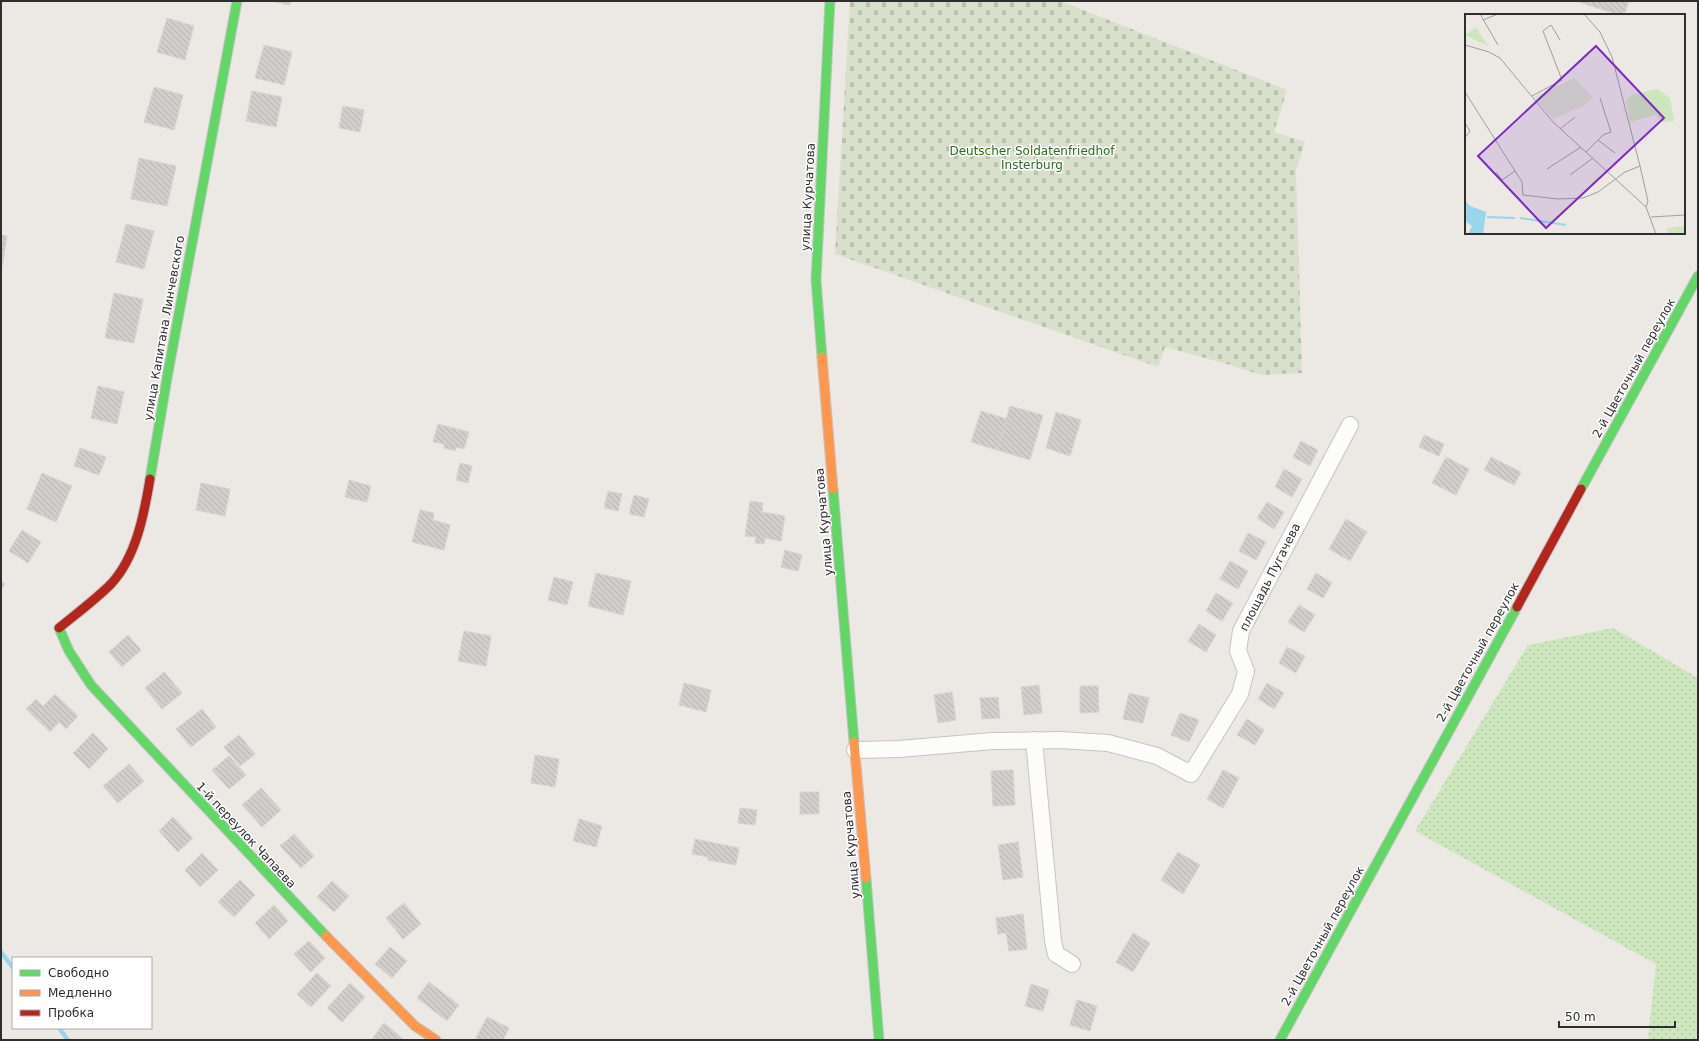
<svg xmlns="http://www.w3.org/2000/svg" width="1699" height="1041" font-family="'DejaVu Sans',sans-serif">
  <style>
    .grass { fill: url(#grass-dots) }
    .cemetery { fill: url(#cemetery-stones) }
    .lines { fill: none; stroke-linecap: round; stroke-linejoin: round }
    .stream { stroke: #99d6ec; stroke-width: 4.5 }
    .building { fill: url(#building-back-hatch); stroke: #d7d4d0 }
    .street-casing { stroke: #c5c4c5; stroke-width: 18 }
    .fast-casing { stroke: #c5c4c5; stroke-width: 11 }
    .slow-casing { stroke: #c5c4c5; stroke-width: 11 }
    .jam-casing { stroke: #c5c4c5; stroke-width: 11 }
    .street { stroke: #fcfcfb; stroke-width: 16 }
    .fast { stroke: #63d668; stroke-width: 9 }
    .slow { stroke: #ff974d; stroke-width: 9 }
    .jam { stroke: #b3261e; stroke-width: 9 }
    .labels { text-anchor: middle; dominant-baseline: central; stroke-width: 3; stroke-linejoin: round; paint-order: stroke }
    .park-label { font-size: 12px; fill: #2c6e1b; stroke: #fff }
    .street-label { font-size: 12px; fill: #2e2e2e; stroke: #fff }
    .inset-river { fill: none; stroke: #99d6ec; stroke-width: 2 }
    .inset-road { fill: none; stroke: #a09e9b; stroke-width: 1 }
    .view { fill: #7b2cbf; fill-opacity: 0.15; stroke: #7b2cbf; stroke-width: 2 }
    .inset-edge { fill: none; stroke: #2e2e2e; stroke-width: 2 }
  </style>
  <defs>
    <pattern id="grass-dots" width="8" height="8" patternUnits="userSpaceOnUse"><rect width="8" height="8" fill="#cee6be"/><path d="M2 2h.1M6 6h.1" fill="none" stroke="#b1c6a4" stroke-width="1.8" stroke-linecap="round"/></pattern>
    <pattern id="cemetery-stones" width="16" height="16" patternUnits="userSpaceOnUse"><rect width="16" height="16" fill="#d8e0cc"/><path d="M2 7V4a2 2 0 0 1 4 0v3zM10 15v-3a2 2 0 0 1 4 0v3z" fill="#bac0b0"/></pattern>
    <pattern id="building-back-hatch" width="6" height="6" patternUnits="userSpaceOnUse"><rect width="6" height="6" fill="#d1cecb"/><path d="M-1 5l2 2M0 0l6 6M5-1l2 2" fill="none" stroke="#b4b1af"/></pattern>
  </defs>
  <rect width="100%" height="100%" fill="#ece8e4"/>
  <path class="grass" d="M1613 628 1698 678V1040H1648L1656 964 1415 831 1528 645Z"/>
  <path class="cemetery" d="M850 1H1060L1287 90 1274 132 1305 142 1296 171 1302 373 1261 375 1227 364 1165 347 1158 367 835 254Z"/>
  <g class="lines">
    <g class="stream">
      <path d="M1 952 13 968"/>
      <path d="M59 1028 68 1040"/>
    </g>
  </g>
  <g class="building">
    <path d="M270 1H291L290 5Z"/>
    <path d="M1576 1H1629L1624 15H1619Z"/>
    <path d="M167 18 194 26 185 60 157 52Z"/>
    <path d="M264 45 292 52 284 85 255 78Z"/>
    <path d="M154 87 183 95 174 130 144 122Z"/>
    <path d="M252 91 282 97 276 127 246 121Z"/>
    <path d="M343 106 364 110 360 132 339 128Z"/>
    <path d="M139 158 176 166 167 206 131 199Z"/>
    <path d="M126 224 154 231 144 269 116 262Z"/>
    <path d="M1 235 7 236 1 275Z"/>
    <path d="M114 293 143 299 134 343 105 338Z"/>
    <path d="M98 386 124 392 117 424 91 418Z"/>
    <path d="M1010 406 1043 415 1030 460 997 450Z"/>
    <path d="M981 411 1007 419 997 450 971 442Z"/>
    <path d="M1056 412 1081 420 1070 456 1046 448Z"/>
    <path d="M438 424 469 432 464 449 456 447 455 451 444 448V444L433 442Z"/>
    <path d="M1424 435 1444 444 1439 456 1419 447Z"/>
    <path d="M1301 441 1318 450 1310 466 1293 457Z"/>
    <path d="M80 448 106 457 99 475 74 466Z"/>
    <path d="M1446 457 1469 469 1456 495 1432 483Z"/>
    <path d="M1491 457 1521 472 1514 485 1484 470Z"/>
    <path d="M460 463 472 466 468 483 456 480Z"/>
    <path d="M1284 469 1302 479 1292 497 1275 487Z"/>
    <path d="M42 473 72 486 56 522 27 509Z"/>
    <path d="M349 480 371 486 367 502 345 497Z"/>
    <path d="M201 483 230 489 225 516 196 510Z"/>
    <path d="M608 491 622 494 618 511 604 508Z"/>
    <path d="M634 495 649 499 644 517 629 514Z"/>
    <path d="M750 501 763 503 762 512 785 516 781 541 765 538 764 544 755 543 756 537 745 536Z"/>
    <path d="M1267 502 1284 512 1274 529 1257 518Z"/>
    <path d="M420 510 434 513 433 520 450 525 444 550 412 542Z"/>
    <path d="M1346 519 1367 532 1350 561 1329 549Z"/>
    <path d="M22 530 41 542 28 563 9 551Z"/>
    <path d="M1248 533 1266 542 1256 560 1239 551Z"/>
    <path d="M785 550 802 555 798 571 781 567Z"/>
    <path d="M1230 561 1248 571 1238 589 1220 579Z"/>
    <path d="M596 573 631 581 623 615 588 606Z"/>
    <path d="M1316 573 1332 583 1323 598 1307 589Z"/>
    <path d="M554 577 573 582 567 605 548 600Z"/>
    <path d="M1 581 5 584 1 589Z"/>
    <path d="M1216 593 1233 603 1222 621 1206 611Z"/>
    <path d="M1299 605 1315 615 1304 632 1288 622Z"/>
    <path d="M1199 624 1216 635 1206 652 1188 641Z"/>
    <path d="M464 631 491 636 486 666 458 661Z"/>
    <path d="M128 635 141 650 122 667 109 652Z"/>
    <path d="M1287 647 1305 656 1296 673 1279 663Z"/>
    <path d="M164 672 182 693 162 709 145 688Z"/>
    <path d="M684 683 711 690 706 712 679 705Z"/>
    <path d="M1267 683 1284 693 1274 709 1258 699Z"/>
    <path d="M1039 685 1042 713 1024 715 1021 687Z"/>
    <path d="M1080 686H1098L1099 712 1080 713Z"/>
    <path d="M952 692 956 720 938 723 934 695Z"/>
    <path d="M1129 693 1149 698 1143 723 1123 719Z"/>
    <path d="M55 694 78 716 66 729 59 722 50 732 26 709 36 699 43 706Z"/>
    <path d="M998 697 1000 718 982 719 980 698Z"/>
    <path d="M202 709 216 727 191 747 176 729Z"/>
    <path d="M1180 713 1199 720 1189 742 1171 735Z"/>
    <path d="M1247 719 1264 730 1255 745 1237 735Z"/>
    <path d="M93 733 108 749 89 769 73 753Z"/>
    <path d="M239 735 255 754 240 766 224 747Z"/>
    <path d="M535 755 559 759 555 787 531 783Z"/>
    <path d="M229 756 246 775 229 789 212 770Z"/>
    <path d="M129 764 144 781 118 803 103 786Z"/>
    <path d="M1013 770 1015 805 993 806 991 771Z"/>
    <path d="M1223 770 1239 778 1223 808 1207 799Z"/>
    <path d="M261 788 281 810 262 827 242 805Z"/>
    <rect x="800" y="792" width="19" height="22"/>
    <path d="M740 808 757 810 755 825 738 823Z"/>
    <path d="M173 817 193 838 178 852 159 831Z"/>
    <path d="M579 819 602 826 596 847 573 841Z"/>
    <path d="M294 834 314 856 301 868 280 846Z"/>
    <path d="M695 839 739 848 736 865 708 860V857L692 854Z"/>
    <path d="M1018 842 1023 877 1003 880 998 845Z"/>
    <path d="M1178 852 1200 865 1183 894 1161 880Z"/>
    <path d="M202 853 218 870 200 887 185 870Z"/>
    <path d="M240 880 255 895 234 917 218 902Z"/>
    <path d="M332 881 349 896 334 912 317 897Z"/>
    <path d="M404 903 421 924 403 939 386 918Z"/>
    <path d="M274 905 288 921 269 939 255 923Z"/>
    <path d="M1023 914 1027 949 1009 951 1006 933 998 934 996 918Z"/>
    <path d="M1133 933 1150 943 1133 972 1116 962Z"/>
    <path d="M309 941 325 958 311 972 294 954Z"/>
    <path d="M390 947 407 961 392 978 375 964Z"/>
    <path d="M317 973 331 986 311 1007 297 994Z"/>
    <path d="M429 982 459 1005 447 1021 417 998Z"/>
    <path d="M350 983 365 997 342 1022 327 1008Z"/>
    <path d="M1031 984 1049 990 1043 1011 1025 1006Z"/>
    <path d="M1077 1000 1097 1006 1090 1031 1070 1025Z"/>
    <path d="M487 1017 509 1028 503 1040H475Z"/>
    <path d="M384 1023 403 1039 402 1040H374L372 1039Z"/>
  </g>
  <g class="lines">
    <defs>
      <g id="street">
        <path d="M1034 740 1053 941 1056 954 1072 964"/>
        <path d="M855 750 899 749 993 741 1060 740 1108 743 1157 756 1191 774 1240 694 1246 671 1238 651 1241 631 1350 425"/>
      </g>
      <g id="fast">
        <path d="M822 357 816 280 830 1"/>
        <path d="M150 479 167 378 237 1"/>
        <path d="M833 489 854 742"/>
        <path d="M1581 489 1698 276"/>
        <path d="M59 628 69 651 91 685 326 936"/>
        <path d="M866 878 879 1040"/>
        <path d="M1280 1040 1517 607"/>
      </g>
      <g id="slow">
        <path d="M822 357 833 489"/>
        <path d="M854 742 866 878"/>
        <path d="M326 936 415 1026 436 1040"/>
      </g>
      <g id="jam">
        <path d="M1517 607 1581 489"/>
        <path d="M59 628C76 614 95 600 111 584 136 557 144 515 150 479"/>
      </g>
    </defs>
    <use href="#street" class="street-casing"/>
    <use href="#fast" class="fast-casing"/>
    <use href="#slow" class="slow-casing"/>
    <use href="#jam" class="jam-casing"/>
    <use href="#street" class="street"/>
    <use href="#fast" class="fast"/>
    <use href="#slow" class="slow"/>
    <use href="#jam" class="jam"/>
  </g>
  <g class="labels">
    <g class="park-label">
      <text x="1032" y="151">Deutscher Soldatenfriedhof<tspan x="1032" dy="14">Insterburg</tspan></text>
    </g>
    <g class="street-label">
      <text transform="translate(808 197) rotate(-87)">улица Курчатова</text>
      <text transform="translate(164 328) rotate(-80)">улица Капитана Линчевского</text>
      <text transform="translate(1634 368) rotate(-61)">2-й Цветочный переулок</text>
      <text transform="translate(824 522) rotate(-95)">улица Курчатова</text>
      <text transform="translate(1270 577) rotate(-63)">площадь Пугачева</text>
      <text transform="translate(1478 652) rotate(-61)">2-й Цветочный переулок</text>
      <text transform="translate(246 835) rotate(47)">1-й переулок Чапаева</text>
      <text transform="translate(851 845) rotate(-95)">улица Курчатова</text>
      <text transform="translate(1323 936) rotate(-61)">2-й Цветочный переулок</text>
    </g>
  </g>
  <g transform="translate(1465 14)">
    <rect width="220" height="220" fill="#ece8e4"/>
    <path d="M192 75 205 84 209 107 196 108 191 101 165 108 161 87 166 81ZM220 212V220H203L202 214Z" fill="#cee6be"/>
    <path d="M109 64 128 83 118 92 88 105 69 83Z" fill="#d8e0cc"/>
    <path d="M11 13 23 32 0 21Z" fill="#cee6be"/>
    <path d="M0 186 5 192 21 198 18 220H3L7 212 0 207Z" fill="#99d6ec"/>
    <path class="inset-river" d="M22 203 50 204M55 204 101 211"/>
    <path class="inset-road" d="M15 0 33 31M119 0 135 18 147 43 175 152 183 187 181 193M18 6 33 0M0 31 24 38 35 44 88 108 181 193 191 220M0 78 57 168 58 181 93 185 118 184 133 178 160 158 175 152M67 82 97 66 78 17 86 11 95 26M0 109 5 117 0 124M95 115 110 103M133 126 150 139M121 138 138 121 146 118 135 84M82 155 116 133M31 158 37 166 50 157M105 161 128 144M186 203 220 201"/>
    <path class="view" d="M131 32 199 104 81 214 13 142Z"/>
    <rect width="220" height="220" class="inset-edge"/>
  </g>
  <rect width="1699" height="1041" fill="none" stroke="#2e2e2e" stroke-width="4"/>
  <rect x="12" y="957" width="140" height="72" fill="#ffffff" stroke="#ababab"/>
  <rect x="20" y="970" width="20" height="6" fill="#63d668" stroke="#ababab"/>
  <text x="48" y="977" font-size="12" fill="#2e2e2e">Свободно</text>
  <rect x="20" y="990" width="20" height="6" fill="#ff974d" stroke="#ababab"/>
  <text x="48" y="997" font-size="12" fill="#2e2e2e">Медленно</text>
  <rect x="20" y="1010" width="20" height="6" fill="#b3261e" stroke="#ababab"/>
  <text x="48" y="1017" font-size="12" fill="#2e2e2e">Пробка</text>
  <path d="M1559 1021v6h116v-6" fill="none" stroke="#2e2e2e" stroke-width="2"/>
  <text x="1565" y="1021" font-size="12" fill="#2e2e2e" stroke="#ffffff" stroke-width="3" paint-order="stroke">50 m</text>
</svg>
